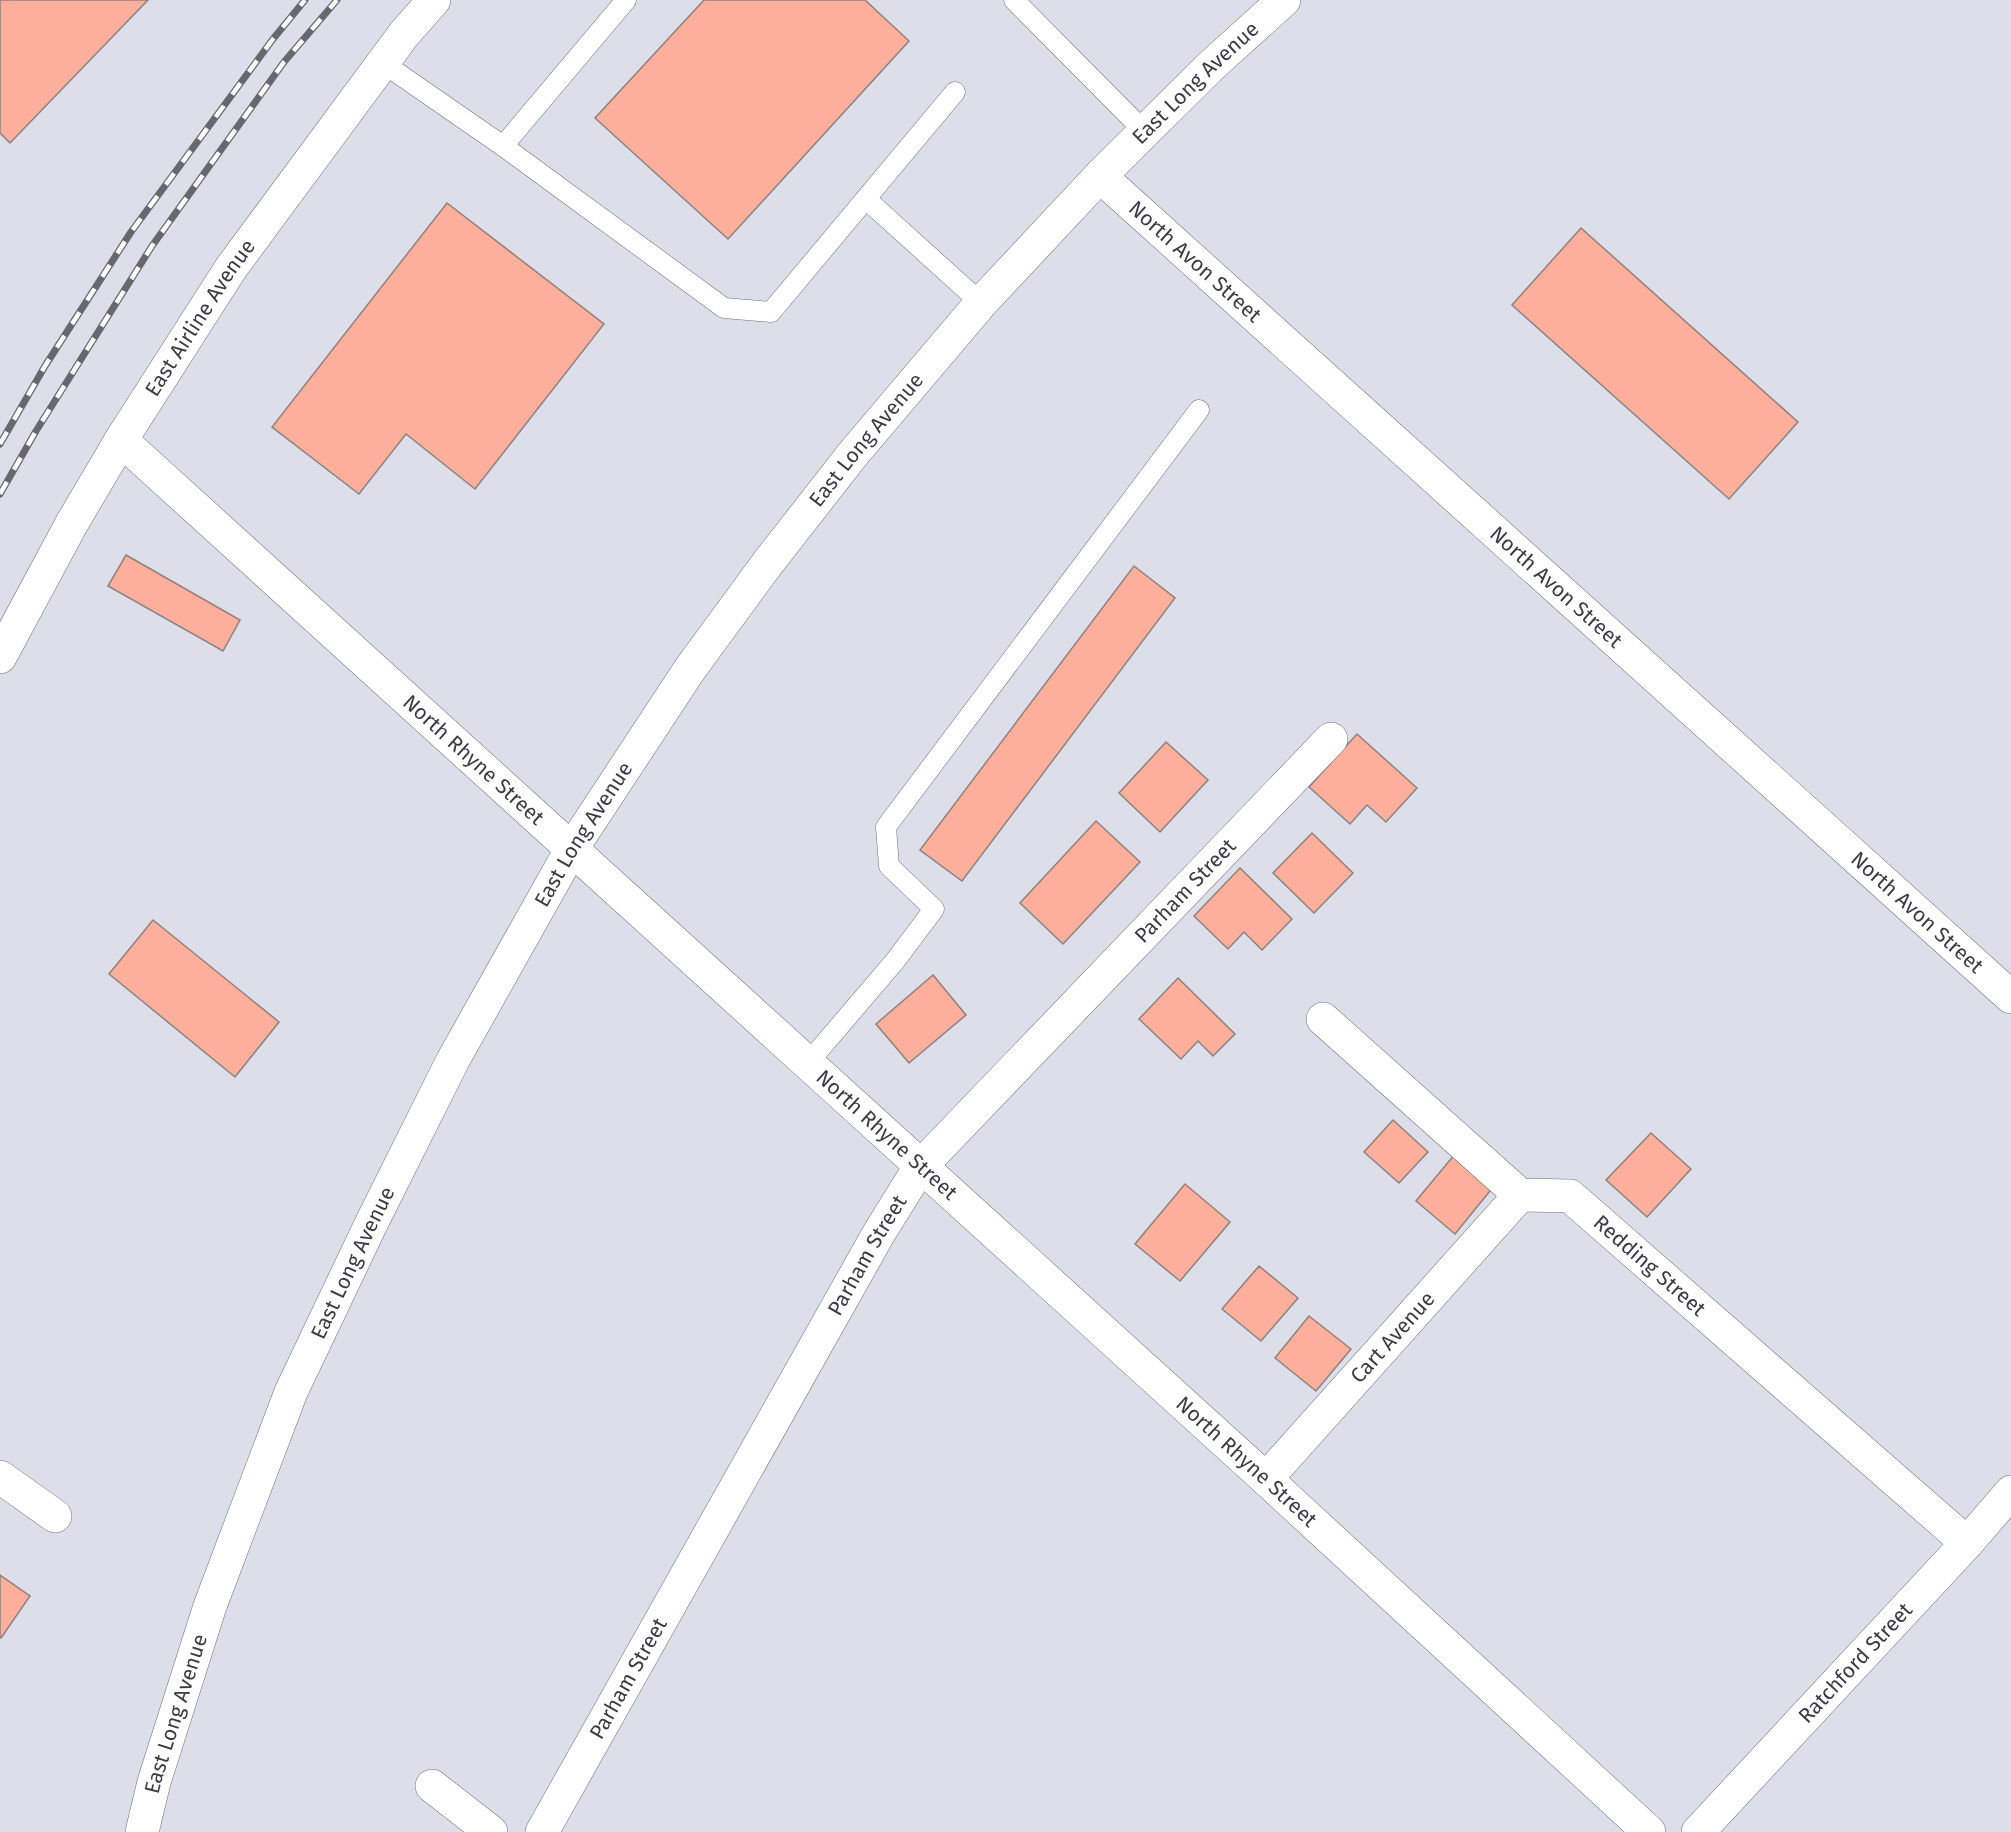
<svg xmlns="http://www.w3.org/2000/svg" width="2011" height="1832" font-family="'Fira Sans',sans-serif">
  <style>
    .building { fill: #feaf9b; stroke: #8d817e; stroke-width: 1.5 }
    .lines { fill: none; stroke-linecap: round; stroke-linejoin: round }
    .service-casing { stroke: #6c6f78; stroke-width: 21 }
    .minor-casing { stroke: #6c6f78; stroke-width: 34 }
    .secondary-casing { stroke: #6c6f78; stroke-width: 34 }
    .service { stroke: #fff; stroke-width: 20 }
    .minor { stroke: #fff; stroke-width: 33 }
    .secondary { stroke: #fff; stroke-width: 33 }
    .rail-casing { stroke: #66686e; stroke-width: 7 }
    .rail { stroke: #fff; stroke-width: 4.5; stroke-dasharray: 14; stroke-linecap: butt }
    .labels { text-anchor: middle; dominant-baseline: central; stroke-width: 5; stroke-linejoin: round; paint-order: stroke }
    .street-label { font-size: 21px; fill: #3b3c40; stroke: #fff }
  </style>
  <rect width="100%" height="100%" fill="#dcdfea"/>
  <g class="building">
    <path d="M0 0H148L10 143 0 133Z"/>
    <path d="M704 0H865L909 41 728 239 595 118Z"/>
    <path d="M447 203 604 324 475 489 406 434 359 494 272 427Z"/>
    <path d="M1581 228 1798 422 1729 499 1512 305Z"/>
    <path d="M126 555 240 620 223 651 108 586Z"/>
    <path d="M1134 566 1175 598 962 881 920 850Z"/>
    <path d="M1357 734 1417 788 1386 822 1367 805 1350 824 1309 787Z"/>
    <path d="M1166 742 1208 780 1160 832 1119 793Z"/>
    <path d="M1096 821 1140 862 1063 944 1020 903Z"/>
    <path d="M1312 833 1353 873 1314 913 1273 873Z"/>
    <path d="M1240 868 1292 919 1262 950 1244 932 1228 949 1194 916Z"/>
    <path d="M153 920 279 1022 235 1077 109 974Z"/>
    <path d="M933 975 966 1015 909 1063 876 1024Z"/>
    <path d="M1178 978 1235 1034 1213 1056 1198 1041 1181 1059 1139 1019Z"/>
    <path d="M1393 1120 1428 1152 1399 1183 1364 1152Z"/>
    <path d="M1651 1133 1691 1169 1647 1217 1606 1180Z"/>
    <path d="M1455 1154 1494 1186 1455 1234 1416 1201Z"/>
    <path d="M1185 1184 1230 1222 1180 1281 1135 1244Z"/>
    <path d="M1259 1266 1298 1298 1261 1341 1222 1309Z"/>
    <path d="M1309 1316 1351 1349 1316 1391 1275 1358Z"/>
    <path d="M0 1575 30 1596 1 1638 0 1637Z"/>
  </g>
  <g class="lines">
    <defs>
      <g id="service">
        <path d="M1014 0 1145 132"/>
        <path d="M383 63 503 146 724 308 771 312 955 92"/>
        <path d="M503 146 626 0"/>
        <path d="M866 199 981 303"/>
        <path d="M807 1064 895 961 934 909 889 866 886 827 1199 410"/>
      </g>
      <g id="minor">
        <path id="s1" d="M1100 176 2011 997"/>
        <path id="s2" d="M121 440 1266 1479 1649 1832"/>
        <path id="s3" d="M0 657 72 523 121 440 231 268 404 34 434 0"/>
        <path id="s4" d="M1323 1019 1520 1195 1570 1196 1967 1543"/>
        <path d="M0 1477 55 1516"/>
        <path id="s5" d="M1266 1479 1520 1195"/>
        <path d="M432 1786 491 1832"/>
        <path id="s6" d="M542 1832 879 1233 920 1167 1331 739"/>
        <path id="s7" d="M1698 1832 1967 1543 2011 1492"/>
      </g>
      <g id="secondary">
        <path id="s8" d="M142 1832 154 1782 210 1606 291 1392 371 1224 453 1060 571 850 690 669 767 564 853 454 981 303 1100 176 1211 66 1284 0"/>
      </g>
    </defs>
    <use href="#service" class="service-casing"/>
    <use href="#minor" class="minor-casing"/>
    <use href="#secondary" class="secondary-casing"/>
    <use href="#service" class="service"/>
    <use href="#minor" class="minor"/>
    <use href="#secondary" class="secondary"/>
    <defs>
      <g id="rail">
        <path d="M0 444 45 366 131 232 273 39 305 0"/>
        <path d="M0 494 36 431 152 246 284 62 337 0"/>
      </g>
    </defs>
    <use href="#rail" class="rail-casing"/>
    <use href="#rail" class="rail"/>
  </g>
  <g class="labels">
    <g class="street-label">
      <text stroke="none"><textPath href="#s8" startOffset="2067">East Long Avenue</textPath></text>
      <text stroke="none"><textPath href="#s1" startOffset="128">North Avon Street</textPath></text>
      <text stroke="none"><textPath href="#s3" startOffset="394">East Airline Avenue</textPath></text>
      <text stroke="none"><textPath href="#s8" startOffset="1581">East Long Avenue</textPath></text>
      <text stroke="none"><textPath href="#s1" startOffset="614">North Avon Street</textPath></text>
      <text stroke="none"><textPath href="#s2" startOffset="476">North Rhyne Street</textPath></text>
      <text stroke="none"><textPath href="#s8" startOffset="1095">East Long Avenue</textPath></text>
      <text stroke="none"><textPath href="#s6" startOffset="1148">Parham Street</textPath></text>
      <text stroke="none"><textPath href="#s1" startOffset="1100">North Avon Street</textPath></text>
      <text stroke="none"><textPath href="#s2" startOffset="1034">North Rhyne Street</textPath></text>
      <text stroke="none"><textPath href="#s6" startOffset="662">Parham Street</textPath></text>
      <text stroke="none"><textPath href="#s8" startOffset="608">East Long Avenue</textPath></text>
      <text stroke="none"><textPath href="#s4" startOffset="420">Redding Street</textPath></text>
      <text stroke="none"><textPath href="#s5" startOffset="190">Cart Avenue</textPath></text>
      <text stroke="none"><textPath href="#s2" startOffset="1520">North Rhyne Street</textPath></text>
      <text stroke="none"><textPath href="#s7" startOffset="231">Ratchford Street</textPath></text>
      <text stroke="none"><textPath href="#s6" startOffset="176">Parham Street</textPath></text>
      <text stroke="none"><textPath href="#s8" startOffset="123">East Long Avenue</textPath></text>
    </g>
  </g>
</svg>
